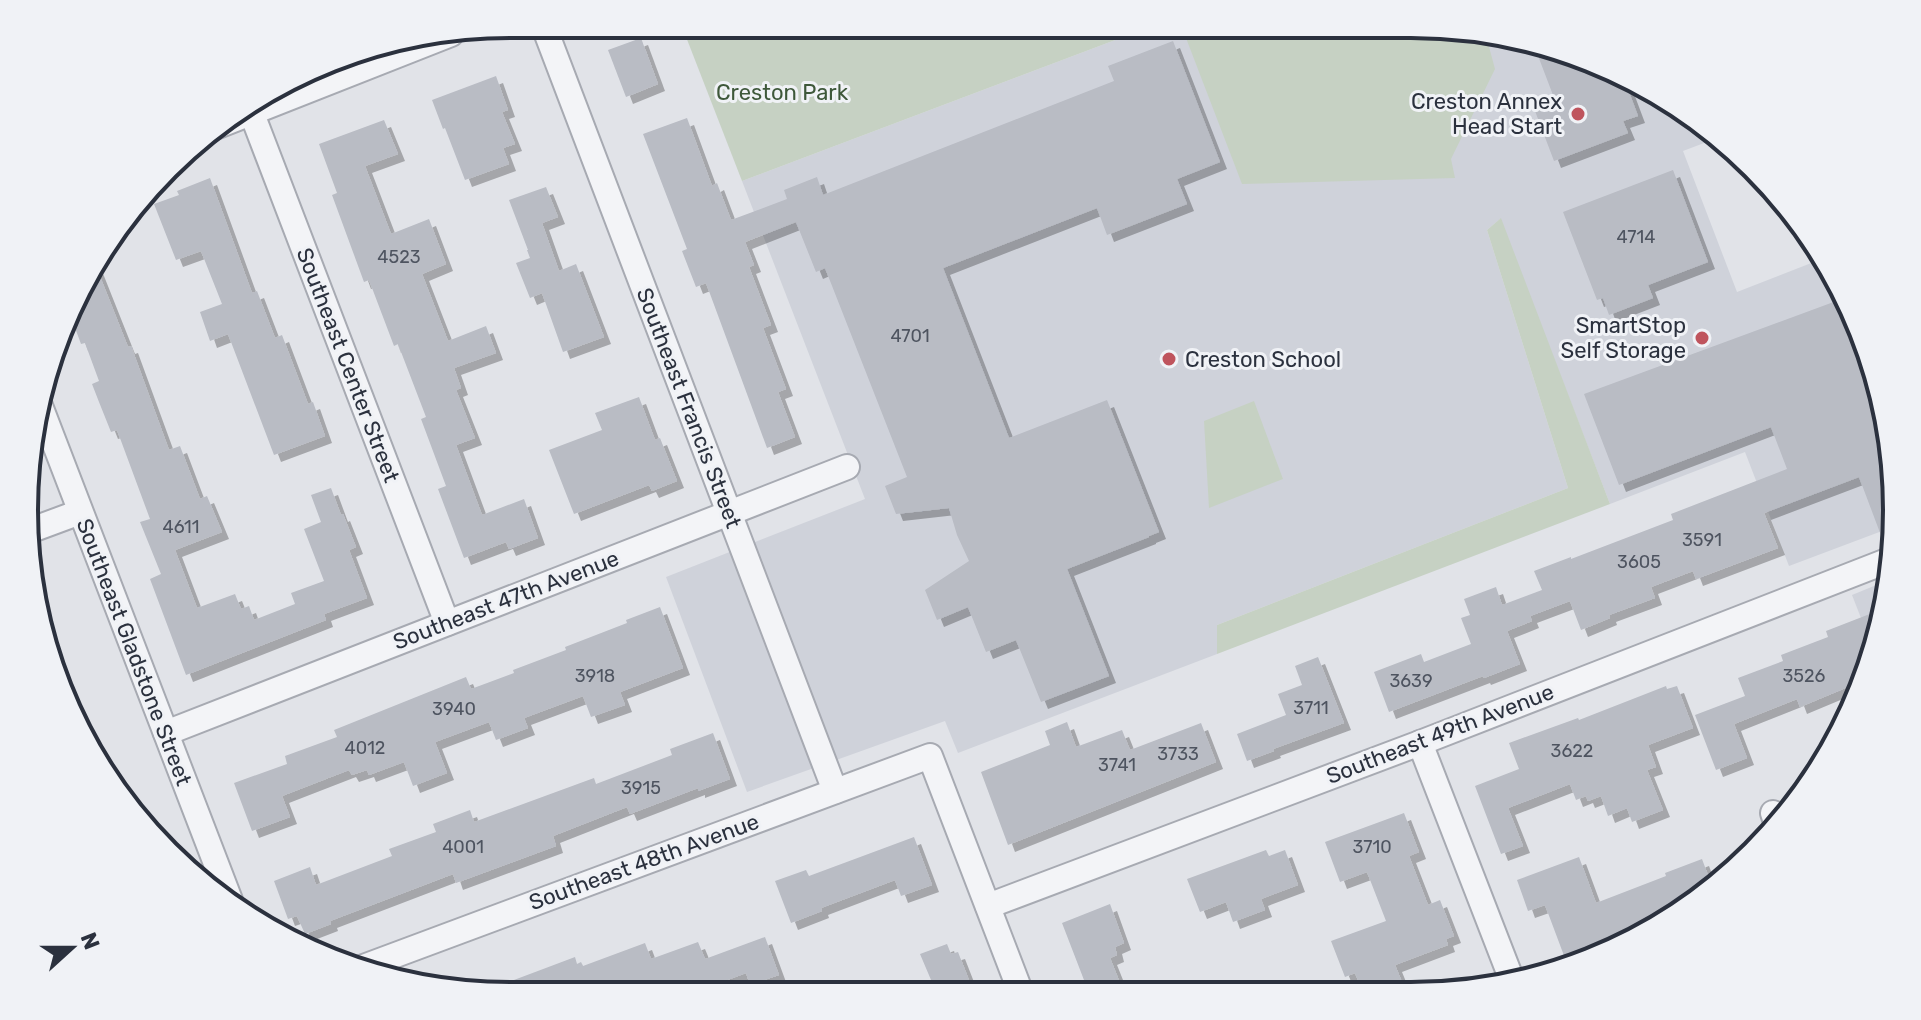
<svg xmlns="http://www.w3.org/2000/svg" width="1921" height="1020" font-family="Rubik,sans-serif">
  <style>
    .built { fill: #cfd2da }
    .green { fill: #c6d1c3 }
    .building { fill: #b9bcc4; filter: url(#shadow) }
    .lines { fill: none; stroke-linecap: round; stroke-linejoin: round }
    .minor-casing { stroke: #a7aab2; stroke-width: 28 }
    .minor { stroke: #f3f4f7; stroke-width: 24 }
    .poi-dot { fill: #bf545d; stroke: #f0f2f6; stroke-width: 3 }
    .labels { text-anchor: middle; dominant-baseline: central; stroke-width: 6; stroke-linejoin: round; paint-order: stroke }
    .number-label { font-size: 18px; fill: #4e5460 }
    .park-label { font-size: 22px; fill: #3e583a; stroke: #f0f2f6 }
    .poi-label { font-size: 22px; fill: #2b313e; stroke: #f0f2f6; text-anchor: end }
    .street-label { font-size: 22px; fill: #2b313e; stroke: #f0f2f6 }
    .rim { fill: none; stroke: #2b313e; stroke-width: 4 }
  </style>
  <defs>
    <filter id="shadow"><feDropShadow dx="7" dy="7" stdDeviation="0" flood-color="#0004"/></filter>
  </defs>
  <rect width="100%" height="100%" fill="#e1e3e8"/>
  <g class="built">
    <path d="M1155 25H1442L1537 41 1654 89 1712 140 1683 151 1737 292 1819 260 1880 384 1890 528 1789 566 1745 452 1610 504 1500 219 1487 230 1568 488 1217 625V654L958 753 945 721 747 792 666 577 865 499 742 181Z"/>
    <path d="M1891 579 1870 641 1852 595Z"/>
  </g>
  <g class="green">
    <path d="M681 24 1155 25 742 181Z"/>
    <path d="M1181 25H1442L1485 32 1495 69 1451 159 1455 178 1242 184Z"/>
    <path d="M1501 218 1610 504 1217 654V625L1568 488 1487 230Z"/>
    <path d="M1254 401 1283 479 1209 508 1204 421Z"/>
  </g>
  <g class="building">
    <path d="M641 38 658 84 626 97 608 50Z"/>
    <path d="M1532 40 1623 76 1638 116 1623 121 1628 133 1554 161 1535 111 1556 103Z"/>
    <path d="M1173 41 1220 162 1177 179 1187 204 1107 235 1097 208 943 268 1009 438 1107 400 1159 532 1149 536V537L1067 569 1109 676 1041 702 1016 640 986 652 968 607 937 620 925 590 969 561 957 535 949 508 896 514 885 486 907 477 825 268 816 272 796 222 745 242 754 265 749 267 771 325 763 328 786 389 778 392 795 437 767 448 706 283 696 287 682 251 687 249 643 134 687 118 712 186 717 183 731 220 787 199 784 190 817 177 823 195 1114 81 1108 66Z"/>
    <path d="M496 76 508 110 502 112 515 144 503 148 509 164 465 180 445 128 443 129 432 100Z"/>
    <path d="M384 120 398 154 365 166 391 234 429 219 446 264 422 274 448 341 486 326 496 353 454 368 461 388 456 390 475 438 456 445 482 515 524 499 538 538 509 549 506 542 464 558 438 489 446 486 421 419 426 417 398 344 394 346 369 280 364 282 332 195 337 193 319 144Z"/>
    <path d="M1673 170 1708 262 1648 285 1653 298 1609 315 1603 298 1597 300 1563 212Z"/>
    <path d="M210 178 252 293 257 291 275 338 282 335 308 404 313 402 325 436 274 455 228 334 210 341 200 312 222 304 201 251 176 260 154 204 179 195 177 191Z"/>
    <path d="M546 187 558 217 542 223 559 271 576 264 604 337 563 352 542 293 530 298 516 263 530 258 527 250H528L509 200Z"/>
    <path d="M95 264 128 347 131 346 169 450 180 446 200 499 207 496 222 532 175 550 197 608 235 594 241 609 249 606 254 620 295 604 291 593 324 581 304 529 321 522 311 495 331 488 341 515 343 514 356 547 349 550 367 598 324 614 326 620 186 675 150 579 161 574 140 522 150 519 117 430 111 432 99 402 92 384 99 381 85 343 81 344 71 317Z"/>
    <path d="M1839 300 1880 384 1891 544 1885 546 1859 477 1764 513 1778 548 1696 579 1693 571 1651 587 1655 598 1609 615 1610 618 1581 630 1570 601 1530 616 1532 621 1507 631 1520 664 1484 678 1483 676 1389 712 1374 672 1421 654 1424 662 1471 644 1461 618 1470 615 1464 599 1496 587 1502 605 1542 590 1534 571 1571 557V559L1673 520 1671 514 1787 469 1771 427 1619 485 1584 394Z"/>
    <path d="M639 397 655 440 660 438 677 481 652 491 649 485 574 514 549 450 602 430 595 413Z"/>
    <path d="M660 607 683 668 620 692 625 705 591 717 583 696 524 718 528 728 496 740 489 722 435 742 447 773 413 786 404 762 369 775 367 770 352 775 349 770 282 796 290 817 252 831 234 783 287 764 285 756 337 737 334 730 466 677 471 689 514 673 513 670 566 650 565 647 627 623 626 620Z"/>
    <path d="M1880 610 1855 684 1800 707 1797 699 1734 724 1747 758 1716 770 1695 715 1745 696 1738 678 1783 661 1781 655 1828 637 1826 631Z"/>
    <path d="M1318 657 1344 723 1273 749 1274 751 1247 761 1237 734 1286 715 1278 694 1302 685 1295 666Z"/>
    <path d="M1666 686 1667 689 1677 686 1693 728 1648 745 1656 767 1647 770 1663 810 1632 822 1627 808 1608 816 1601 796 1588 801 1586 796 1576 800 1570 784 1508 808 1523 846 1501 854 1475 786 1519 769 1509 743 1578 718 1579 720Z"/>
    <path d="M1067 722 1076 747 1122 730 1130 750 1201 723 1216 762 1008 845 981 772 1050 745 1045 731Z"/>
    <path d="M713 733 730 779 698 791V788L630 814 627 807 553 836 556 846 456 883 453 874 330 921 331 924 305 934 297 916 288 919 274 881 310 867 316 885 392 856 389 849 436 832 433 824 470 810 474 822 594 778 596 784 672 755 670 749Z"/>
    <path d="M1404 813 1419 852 1409 856 1428 905 1440 900 1454 936 1446 939 1448 945 1395 965 1406 992H1363L1355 973 1345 977 1331 941 1386 921 1367 872 1340 882 1325 842Z"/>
    <path d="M914 837 932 885 901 896 895 880 821 908 822 911 791 923 775 881 806 870 809 876Z"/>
    <path d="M1266 850 1269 856 1285 850 1298 885 1261 899 1265 910 1233 922 1226 902 1200 912 1187 879Z"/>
    <path d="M1579 857 1596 903 1666 876 1665 873 1702 859 1712 886 1681 914 1569 969 1545 905 1528 911 1517 880Z"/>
    <path d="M1110 904 1124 943 1115 947 1117 955 1110 958 1124 993H1089L1062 923Z"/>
    <path d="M765 937 779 975 750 985 746 973 690 994H687L683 983 653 994 480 995 479 993 575 957 577 964 581 962 583 966 645 943 651 959 698 942 705 959Z"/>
    <path d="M947 944 951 954 958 952 974 993 937 994 920 954Z"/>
  </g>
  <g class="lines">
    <defs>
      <g id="minor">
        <path d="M543 24 835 791"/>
        <path d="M249 106 447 623"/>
        <path d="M210 129 451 34"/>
        <path d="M39 403 230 900"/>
        <path d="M26 532 80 512"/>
        <path d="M166 733 847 467"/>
        <path d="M1420 743 1513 983"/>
        <path d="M1773 813 1778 828"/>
        <path d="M988 906 1420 743 1892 559"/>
        <path d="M358 969 930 756 1021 993"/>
      </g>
    </defs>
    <use href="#minor" class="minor-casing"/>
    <use href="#minor" class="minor"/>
  </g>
  <g class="poi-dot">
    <circle cx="1578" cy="114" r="8"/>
    <circle cx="1702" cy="338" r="8"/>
    <circle cx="1169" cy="359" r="8"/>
  </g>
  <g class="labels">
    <g class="number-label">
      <text x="1636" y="237">4714</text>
      <text x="399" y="257">4523</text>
      <text x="910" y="336">4701</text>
      <text x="181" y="527">4611</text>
      <text x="1702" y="540">3591</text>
      <text x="1639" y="562">3605</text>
      <text x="595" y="676">3918</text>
      <text x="1804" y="676">3526</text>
      <text x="1411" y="681">3639</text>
      <text x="1311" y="708">3711</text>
      <text x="454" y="709">3940</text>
      <text x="365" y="748">4012</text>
      <text x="1572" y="751">3622</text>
      <text x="1178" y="754">3733</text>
      <text x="1117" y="765">3741</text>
      <text x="641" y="788">3915</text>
      <text x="463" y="847">4001</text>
      <text x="1372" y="847">3710</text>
    </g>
    <g class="park-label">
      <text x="782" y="92">Creston Park</text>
    </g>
    <g class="poi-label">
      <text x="1562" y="101">Creston Annex<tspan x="1562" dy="25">Head Start</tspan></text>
      <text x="1686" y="325">SmartStop<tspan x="1686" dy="25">Self Storage</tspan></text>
      <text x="1185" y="359" text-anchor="start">Creston School</text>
    </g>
    <g class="street-label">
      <text transform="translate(348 365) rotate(69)">Southeast Center Street</text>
      <text transform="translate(689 408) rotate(69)">Southeast Francis Street</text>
      <text transform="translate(506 600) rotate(-21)">Southeast 47th Avenue</text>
      <text transform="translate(134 652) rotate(69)">Southeast Gladstone Street</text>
      <text transform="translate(1440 734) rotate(-21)">Southeast 49th Avenue</text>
      <text transform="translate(644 862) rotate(-20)">Southeast 48th Avenue</text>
    </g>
  </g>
  <path d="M0 0H1921V1020H0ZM510 38H1411A472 472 0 0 1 1883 510V510A472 472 0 0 1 1411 982H510A472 472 0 0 1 38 510V510A472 472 0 0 1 510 38Z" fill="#f0f2f6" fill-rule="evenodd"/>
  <path class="rim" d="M510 38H1411A472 472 0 0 1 1883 510V510A472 472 0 0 1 1411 982H510A472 472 0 0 1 38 510V510A472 472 0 0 1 510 38Z"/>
  <g transform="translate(72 948) rotate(69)" stroke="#f0f2f6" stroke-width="6" paint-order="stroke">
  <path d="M0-6L14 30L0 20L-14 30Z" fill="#2b313e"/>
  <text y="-12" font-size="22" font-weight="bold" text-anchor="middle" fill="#2b313e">N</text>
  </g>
</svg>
